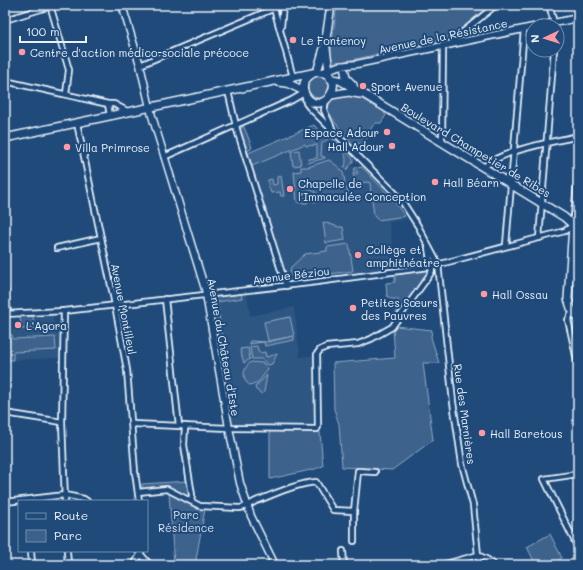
<svg xmlns="http://www.w3.org/2000/svg" width="583" height="570" font-family="Mali,sans-serif">
  <style>
    .built { fill: #2e5683 }
    .green { fill: #3c628c; stroke: #92aac2 }
    .lines { fill: none; stroke-linecap: round; stroke-linejoin: round }
    .minor-casing { stroke: #e8f1f8; stroke-width: 8 }
    .tertiary-casing { stroke: #e8f1f8; stroke-width: 9 }
    .secondary-casing { stroke: #e8f1f8; stroke-width: 10 }
    .minor { stroke: #1f4a7a; stroke-width: 4.5 }
    .tertiary { stroke: #1f4a7a; stroke-width: 6 }
    .secondary { stroke: #1f4a7a; stroke-width: 7 }
    .poi-dot { fill: #ff9aa2; stroke: #1f4a7a; stroke-width: 1.5 }
    .labels { text-anchor: middle; dominant-baseline: central; stroke-width: 4; stroke-linejoin: round; paint-order: stroke }
    .street-label { font-size: 11px; fill: #e8f1f8; stroke: #1f4a7a }
    .poi-label { font-size: 11px; fill: #e8f1f8; stroke: #1f4a7a; text-anchor: start }
    .park-label { font-size: 11px; fill: #d7e3ed; stroke: #1f4a7a }
  </style>
  <rect width="100%" height="100%" fill="#1f4a7a"/>
  <filter id="ink" filterUnits="userSpaceOnUse"><feTurbulence type="fractalNoise" baseFrequency=".025" numOctaves="2"/><feDisplacementMap in="SourceGraphic" scale="8" xChannelSelector="R" yChannelSelector="G"/><feConvolveMatrix kernelMatrix="1 2 1 2 8 2 1 2 1" color-interpolation-filters="sRGB"/></filter>
  <g filter="url(#ink)">
    <g class="built">
      <path d="M329 134 353 159 351 165 355 168 362 167 391 197 407 219 389 222 396 269 291 282 288 280 252 166Z"/>
      <path d="M247 294 250 316 294 307 300 357 316 355 317 425 315 428 233 426 216 326 218 323 212 302 216 297Z"/>
      <path d="M53 315V322H55L60 326 59 358 13 360 12 335H8V332H12V330L34 329 33 316Z"/>
    </g>
    <g class="green">
      <path d="M337 5H490L457 32 450 34 445 40 337 63 334 62 330 56Z"/>
      <circle cx="319" cy="87" r="11"/>
      <path d="M347 95 356 96 386 112 384 113 386 115 381 123H376L371 128 372 132 362 144 361 145 359 143 355 146 350 144V141L337 125 328 111C328 99 336 97 347 95Z"/>
      <path d="M314 125 324 135 329 134 353 159V162L347 169 346 170 343 167H345C349 153 340 146 331 137L322 143 321 156 325 157V158L308 163 309 159 317 158V145L306 146 305 144 252 166 248 153Z"/>
      <path d="M242 127H244L252 147 251 149 247 151 240 131Z"/>
      <path d="M299 150 301 165 293 166 291 151Z"/>
      <path d="M329 160C342 169 345 171 345 188H347L349 197 314 202 316 197V193L312 190H308L305 194V198L309 201 307 203H301L297 202 294 172 301 171V167H308Z"/>
      <path d="M362 167 391 197 405 216 378 220 374 216 372 199 375 196 371 194 370 183 367 182 355 184 353 172 357 174 358 172 354 170 355 168Z"/>
      <path d="M281 176 284 196H281L280 192 271 193C270 188 267 185 268 180L272 179 273 185 277 184V177Z"/>
      <path d="M323 222 339 227H343L345 240 326 243Z"/>
      <path d="M349 244 353 271 296 278 291 275 290 270 291 267 305 254 327 251V247Z"/>
      <path d="M429 270V272L395 320 392 318 398 310V299H391L387 296 386 283 395 282V275Z"/>
      <path d="M241 294 242 298 217 302 222 336 220 337 221 345H219L216 326 218 323 212 302 216 297Z"/>
      <path d="M20 316H33L34 329H21Z"/>
      <path d="M290 317 294 336 268 341 264 322Z"/>
      <path d="M395 326 432 330 431 337 439 363H423L433 440 392 470 342 467 339 424 334 409 333 363 395 358 393 329Z"/>
      <path d="M5 332H8L9 335H12L13 339 55 337 56 350 13 352V360H5V348H8V342H9V337L5 338Z"/>
      <path d="M294 336V340L265 346 264 342 249 344 250 341 267 342Z"/>
      <path d="M257 346 259 353 265 352 266 357 277 354 272 364 269 365 261 359H252L250 347Z"/>
      <path d="M248 348 250 359 244 363 240 349Z"/>
      <path d="M251 362 262 363 266 365 268 370 258 382 250 385C241 381 243 367 251 362Z"/>
      <path d="M267 375 264 392 262 394 256 390 255 387Z"/>
      <path d="M270 431 320 432 323 466 315 469 270 479Z"/>
      <path d="M188 481 190 497 188 498 170 488 144 489 142 488V484Z"/>
      <path d="M169 493 197 508 205 509 195 565H174Z"/>
      <path d="M550 534 562 558 557 561 558 565H536L527 547Z"/>
    </g>
    <g class="lines">
      <defs>
        <g id="minor">
          <path d="M50 5 69 70 66 94"/>
          <path d="M273 5 293 77"/>
          <path d="M549 5 555 26"/>
          <path d="M5 20 54 5"/>
          <path d="M281 27 283 5"/>
          <path d="M451 44 458 36 496 5"/>
          <path d="M140 65 282 5"/>
          <path d="M5 81 108 104H114L127 111"/>
          <path d="M228 91 237 130 286 286"/>
          <path d="M305 95 306 103 309 107 400 198 418 226 438 264 453 402 462 464 473 505 479 565"/>
          <path d="M326 100 324 110 332 128"/>
          <path d="M108 104 110 116"/>
          <path d="M77 123 114 300 127 370 135 472 139 501"/>
          <path d="M442 142 443 46"/>
          <path d="M164 157 292 100 304 93"/>
          <path d="M484 167C502 150 553 142 578 136"/>
          <path d="M573 225 578 175"/>
          <path d="M539 238 554 50"/>
          <path d="M506 245 524 29"/>
          <path d="M57 248 101 238"/>
          <path d="M428 248 430 260 429 267"/>
          <path d="M5 290 8 314"/>
          <path d="M165 299 179 426"/>
          <path d="M64 311 62 422 65 501"/>
          <path d="M573 311 568 320 578 364"/>
          <path d="M5 314 64 311 309 283 429 267 565 231 573 225"/>
          <path d="M5 413 62 422"/>
          <path d="M132 424 229 428 317 429 318 427 317 354 320 350 326 347 358 344 371 339 392 327 431 273 433 266"/>
          <path d="M185 426 184 445 192 495 191 501"/>
          <path d="M5 430V380"/>
          <path d="M578 474 544 479 578 548"/>
          <path d="M138 492 167 489 200 506 239 508C245 508 250 504 256 501 275 494 295 484 316 482L333 510 354 511V541"/>
          <path d="M5 502 65 495 84 499 87 501"/>
          <path d="M354 511 358 471 375 472"/>
          <path d="M31 551 32 565"/>
          <path d="M67 551 68 565"/>
          <path d="M138 551 150 565"/>
          <path d="M343 551 344 565"/>
          <path d="M478 555 488 560 494 565"/>
          <path d="M134 565 141 553"/>
          <path d="M442 565 478 555"/>
        </g>
        <g id="tertiary">
          <path d="M122 5 140 65 152 116 205 289 229 428 240 483 251 516 275 565"/>
          <path d="M539 26 578 18"/>
          <path d="M325 71 338 66 357 64 533 27"/>
        </g>
        <g id="secondary">
          <path d="M326 48 330 78"/>
          <path d="M317 72 325 45 331 5"/>
          <path d="M345 72 346 78 353 85"/>
          <path d="M331 79 339 80 357 90 564 217 573 225 568 299 571 308 578 318"/>
          <path d="M278 82 287 83 304 91"/>
          <path d="M331 95 349 92 360 94"/>
          <path d="M5 138 317 72C351 73 324 121 306 96 300 87 305 77 314 73"/>
        </g>
      </defs>
      <use href="#minor" class="minor-casing"/>
      <use href="#tertiary" class="tertiary-casing"/>
      <use href="#secondary" class="secondary-casing"/>
      <use href="#minor" class="minor"/>
      <use href="#tertiary" class="tertiary"/>
      <use href="#secondary" class="secondary"/>
    </g>
  </g>
  <g class="poi-dot">
    <circle cx="293" cy="40" r="4"/>
    <circle cx="22" cy="52" r="4"/>
    <circle cx="363" cy="86" r="4"/>
    <circle cx="387" cy="132" r="4"/>
    <circle cx="392" cy="146" r="4"/>
    <circle cx="67" cy="147" r="4"/>
    <circle cx="435" cy="182" r="4"/>
    <circle cx="290" cy="189" r="4"/>
    <circle cx="358" cy="255" r="4"/>
    <circle cx="484" cy="294" r="4"/>
    <circle cx="353" cy="308" r="4"/>
    <circle cx="18" cy="325" r="4"/>
    <circle cx="482" cy="433" r="4"/>
  </g>
  <g class="labels">
    <g class="street-label">
      <text transform="translate(443 36) rotate(-12)">Avenue de la Résistance</text>
      <text transform="translate(476 150) rotate(31)">Boulevard Champetier de Ribes</text>
      <text transform="translate(291 275) rotate(-7)">Avenue Béziou</text>
      <text transform="translate(124 309) rotate(79)">Avenue Montilleul</text>
      <text transform="translate(224 347) rotate(80)">Avenue du Château d'Este</text>
      <text transform="translate(465 414) rotate(82)">Rue des Marnières</text>
    </g>
    <g class="poi-label">
      <text x="301" y="40">Le Fontenoy</text>
      <text x="30" y="52">Centre d'action médico-sociale précoce</text>
      <text x="371" y="86">Sport Avenue</text>
      <text x="379" y="132" text-anchor="end">Espace Adour</text>
      <text x="384" y="146" text-anchor="end">Hall Adour</text>
      <text x="75" y="147">Villa Primrose</text>
      <text x="443" y="182">Hall Béarn</text>
      <text x="298" y="183">Chapelle de<tspan x="298" dy="13">l'Immaculée Conception</tspan></text>
      <text x="366" y="249">Collège et<tspan x="366" dy="13">amphithéatre</tspan></text>
      <text x="492" y="294">Hall Ossau</text>
      <text x="361" y="302">Petites Sœurs<tspan x="361" dy="13">des Pauvres</tspan></text>
      <text x="26" y="325">L'Agora</text>
      <text x="490" y="433">Hall Baretous</text>
    </g>
    <g class="park-label">
      <text x="186" y="514">Parc<tspan x="186" dy="13">Résidence</tspan></text>
    </g>
  </g>
  <rect width="583" height="570" fill="none" stroke="#1f4a7a" stroke-width="20"/>
  <rect x="10" y="10" width="563" height="550" fill="none" stroke="#e8f1f8" stroke-width="1.5" filter="url(#ink)"/>
  <rect x="18" y="500" width="130" height="52" fill="#1f4a7a" stroke="#6f8dac"/>
  <rect x="26" y="513" width="20" height="6" fill="#1f4a7a" stroke="#6f8dac"/>
  <text x="54" y="520" font-size="12" fill="#e8f1f8">Route</text>
  <rect x="26" y="530" width="20" height="12" fill="#3c628c" stroke="#6f8dac"/>
  <text x="54" y="540" font-size="12" fill="#e8f1f8">Parc</text>
  <g transform="translate(545 38) rotate(266)"><circle r="19" fill="#1f4a7a" stroke="#6f8dac"/>
  <path d="M0-3L7 15L0 10L-7 15Z" fill="#ff9aa2"/>
  <text y="-6" font-size="11" font-weight="bold" text-anchor="middle" fill="#e8f1f8">N</text>
  </g>
  <path d="M20 36v6h66v-6" fill="none" stroke="#e8f1f8" stroke-width="2"/>
  <text x="26" y="36" font-size="12" fill="#e8f1f8" stroke="#1f4a7a" stroke-width="3" paint-order="stroke">100 m</text>
</svg>
